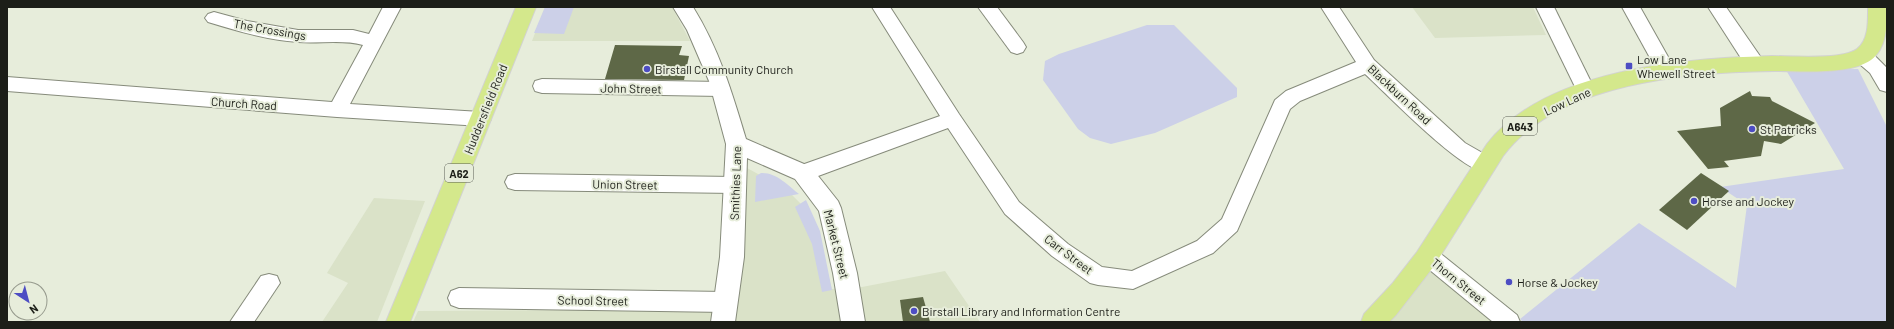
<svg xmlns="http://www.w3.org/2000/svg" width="1894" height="329" font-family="Barlow,sans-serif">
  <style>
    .built { fill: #dae2c8 }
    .green { fill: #ccd0e8 }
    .building { fill: #5e6847 }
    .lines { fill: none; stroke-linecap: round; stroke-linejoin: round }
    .street-casing { stroke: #868b7b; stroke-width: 2 }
    .secondary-casing { stroke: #868b7b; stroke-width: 2 }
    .primary-casing { stroke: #d2d2d1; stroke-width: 2 }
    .street { fill: #fff; fill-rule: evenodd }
    .secondary { fill: #fff; fill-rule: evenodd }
    .primary { fill: #d4e88c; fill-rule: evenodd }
    .poi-dot { fill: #4d4dc3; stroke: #e7eddb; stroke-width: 1.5 }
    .labels { text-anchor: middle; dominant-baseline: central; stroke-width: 4; stroke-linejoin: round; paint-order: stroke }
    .shield { fill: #e7eddb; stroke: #595c52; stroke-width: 1 }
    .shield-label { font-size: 11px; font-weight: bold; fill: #1c1e18 }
    .street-label { font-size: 12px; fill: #1c1e18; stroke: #e7eddb }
    .poi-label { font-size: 12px; fill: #1c1e18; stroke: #e7eddb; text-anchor: start }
  </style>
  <rect width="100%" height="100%" fill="#e7eddb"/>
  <g class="built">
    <path d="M545 7H672L690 41H532Z"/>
    <path d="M1412 7H1533L1546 35 1435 38Z"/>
    <path d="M747 168 787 190 806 209 817 236 832 289 862 287 945 271 980 322H731Z"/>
    <path d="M374 198 425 201 377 322H322L348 283 327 273Z"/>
    <path d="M1433 266 1493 322H1380Z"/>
    <path d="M567 310 716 312 713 322H413L418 311Z"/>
  </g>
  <g class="green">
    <path d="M545 7H574L564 34 534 33Z"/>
    <path d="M1147 25H1174L1237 88V97L1155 133 1111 144 1090 138 1078 129 1043 80 1045 61 1059 54Z"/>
    <path d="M1858 69 1887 127V322H1523L1520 319 1639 223 1736 288 1747 205 1720 187 1844 169 1786 70Z"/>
    <path d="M761 173C776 172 789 186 799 194L755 202 756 176Z"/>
    <path d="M806 200 820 231 832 290 822 292 812 244 795 207Z"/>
  </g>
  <g class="building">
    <path d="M615 45 682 46 679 55 689 56 684 80 605 79Z"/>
    <path d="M1750 91 1752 96 1770 97 1772 101 1815 123 1781 144 1764 141 1761 156 1724 161 1729 167 1708 169 1677 131 1721 126 1720 108Z"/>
    <path d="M1701 173 1729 191 1687 230 1659 210Z"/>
    <path d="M923 297 930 322H903L900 300Z"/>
  </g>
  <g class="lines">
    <defs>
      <g id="street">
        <path d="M383 7H401L350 104 481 112 488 114 491 119 488 124 481 126 337 117 7 91V77L332 102 363 45C342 39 319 44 298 42 268 40 237 31 208 22L205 18 208 14 214 12 247 21 298 30H353L369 34Z"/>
        <path d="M872 7H890L959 114 1019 202 1068 244 1102 267 1132 271 1197 241 1222 219 1275 100 1286 91 1356 62 1321 7H1339L1374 60 1465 143 1493 159 1496 165 1493 171C1490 172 1487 173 1484 172 1457 167 1388 95 1365 74L1300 101 1290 109 1237 231 1213 253 1133 289 1098 285 1090 283 1052 256 1005 214 948 128 810 179 803 181 796 179 793 173 796 167 940 116Z"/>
        <path d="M978 7H997L1023 42 1026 47 1023 52 1017 54 1011 52Z"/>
        <path d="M1536 7H1554L1595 90 1593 95 1586 97 1579 95Z"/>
        <path d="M1622 7H1640L1676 71 1674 76 1667 78 1660 76Z"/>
        <path d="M1708 7H1726L1762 59 1764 64 1762 69 1755 71 1748 69Z"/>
        <path d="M1862 49 1873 54 1887 68V92L1880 90 1870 73 1856 61 1853 56 1856 51Z"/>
        <path d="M542 79 721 82 728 84 730 89 728 94 721 96 542 93 535 91 533 86 535 81Z"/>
        <path d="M515 174 735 177 742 179 745 185 742 191 735 193 515 190 508 188 505 182 508 176Z"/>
        <path d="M1428 247 1436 250 1517 315 1520 322H1493L1420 262 1417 256 1420 250Z"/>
        <path d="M269 274 277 276 280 283 254 322H230L261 276Z"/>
        <path d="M459 288 726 292 734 295 737 302 734 309 726 312 459 308 451 305 448 298 451 291Z"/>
      </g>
      <path id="secondary" d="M673 7H693C719 49 732 92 746 139L811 167 838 201 841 208 857 273 865 322H841L833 273 819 211 795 179 747 158 744 257 735 322H711L720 257 726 144 709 81 687 30Z"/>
      <g id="primary">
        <path d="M516 7H536L410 322H386Z"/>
        <path d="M1868 7H1887C1887 25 1887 48 1871 60 1849 75 1801 71 1775 71 1690 72 1558 82 1503 156L1434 266 1396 315 1389 322H1361L1364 314 1392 284 1417 252 1487 144C1546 69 1685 58 1772 56 1791 56 1842 60 1857 49 1869 40 1868 21 1868 7Z"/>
      </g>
    </defs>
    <use href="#street" class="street-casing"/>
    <use href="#secondary" class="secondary-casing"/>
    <use href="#primary" class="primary-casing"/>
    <use href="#street" class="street"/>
    <use href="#secondary" class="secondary"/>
    <use href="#primary" class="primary"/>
  </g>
  <g class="poi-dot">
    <rect x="1625" y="62" width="8" height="8" rx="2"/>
    <circle cx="647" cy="69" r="4"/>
    <circle cx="1752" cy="129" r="4"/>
    <circle cx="1694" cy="201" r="4"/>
    <circle cx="1509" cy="282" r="4"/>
    <circle cx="914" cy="311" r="4"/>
  </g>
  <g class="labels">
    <g class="shield">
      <rect x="1503" y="117" width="34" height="18" rx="3"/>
      <rect x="445" y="164" width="28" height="18" rx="3"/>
    </g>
    <g class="shield-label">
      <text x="1520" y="126">A643</text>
      <text x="459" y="173">A62</text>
    </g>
    <g class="street-label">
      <text transform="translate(270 29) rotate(10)">The Crossings</text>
      <text transform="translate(631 88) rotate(1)">John Street</text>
      <text transform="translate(1400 94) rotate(43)">Blackburn Road</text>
      <text transform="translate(1567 101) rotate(-25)">Low Lane</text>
      <text transform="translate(244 103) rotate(4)">Church Road</text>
      <text transform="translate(485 109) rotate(-68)">Huddersfield Road</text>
      <text transform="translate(735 183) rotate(-88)">Smithies Lane</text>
      <text transform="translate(625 184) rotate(1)">Union Street</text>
      <text transform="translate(837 244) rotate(76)">Market Street</text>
      <text transform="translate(1069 254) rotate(37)">Carr Street</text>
      <text transform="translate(1459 281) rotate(39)">Thorn Street</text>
      <text transform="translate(593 300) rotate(1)">School Street</text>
    </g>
    <g class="poi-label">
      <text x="1637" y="59">Low Lane<tspan x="1637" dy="14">Whewell Street</tspan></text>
      <text x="655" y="69">Birstall Community Church</text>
      <text x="1760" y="129">St Patricks</text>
      <text x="1702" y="201">Horse and Jockey</text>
      <text x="1517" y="282">Horse &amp; Jockey</text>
      <text x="922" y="311">Birstall Library and Information Centre</text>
    </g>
  </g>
  <rect width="1894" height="329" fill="none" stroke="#1c1e18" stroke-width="16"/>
  <g transform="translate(28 301) rotate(144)"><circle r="19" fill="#e7eddb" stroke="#969a8d"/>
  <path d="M0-3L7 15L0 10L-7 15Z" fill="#4d4dc3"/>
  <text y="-6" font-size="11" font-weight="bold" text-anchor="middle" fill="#1c1e18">N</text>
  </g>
</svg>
